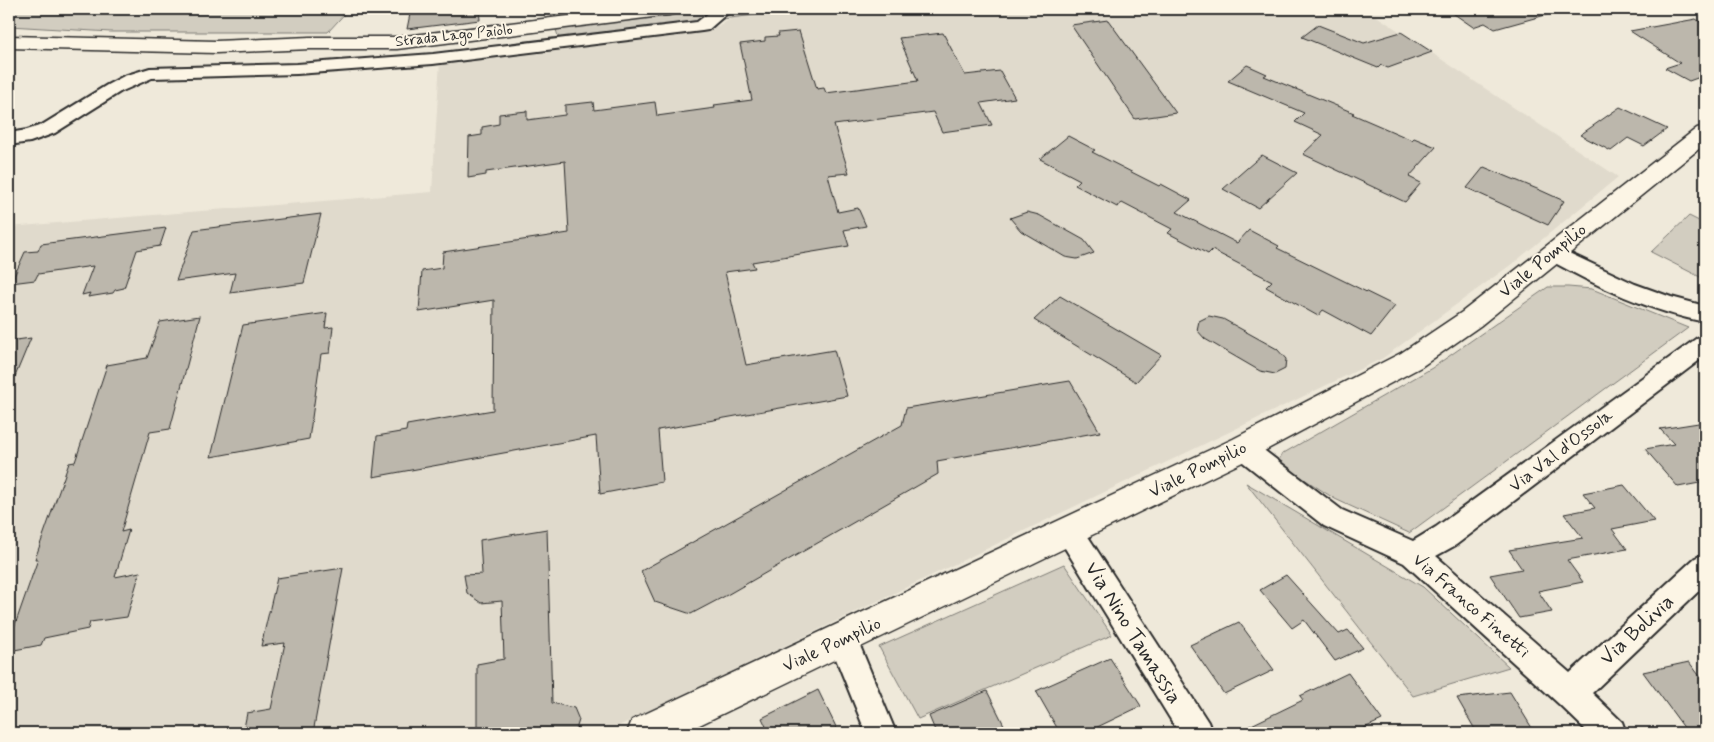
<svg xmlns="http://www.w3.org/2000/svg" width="1714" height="742" font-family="Mynerve,sans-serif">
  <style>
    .built { fill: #e0dacc }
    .green { fill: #d2cdc0; stroke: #7e7c76 }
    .building { fill: #bcb7ac; stroke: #2b2b2b }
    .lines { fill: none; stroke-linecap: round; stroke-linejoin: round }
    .street-casing { stroke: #2b2b2b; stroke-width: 4 }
    .secondary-casing { stroke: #2b2b2b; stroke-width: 3 }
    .street { fill: #fcf5e5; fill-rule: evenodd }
    .secondary { fill: #fcf5e5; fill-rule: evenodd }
    .labels { text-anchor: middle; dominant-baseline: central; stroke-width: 4; stroke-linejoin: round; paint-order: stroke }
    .far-street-label { font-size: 15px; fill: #2b2b2b; stroke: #fcf5e5 }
    .street-label { font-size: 18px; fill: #2b2b2b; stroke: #fcf5e5 }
    .near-street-label { font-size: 21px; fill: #2b2b2b; stroke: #fcf5e5 }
  </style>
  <rect width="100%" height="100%" fill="#efe9da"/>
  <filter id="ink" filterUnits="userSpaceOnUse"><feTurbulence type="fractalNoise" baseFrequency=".02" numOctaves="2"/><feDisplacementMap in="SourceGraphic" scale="10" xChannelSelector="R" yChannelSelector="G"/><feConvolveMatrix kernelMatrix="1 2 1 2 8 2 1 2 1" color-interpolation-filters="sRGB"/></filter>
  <g filter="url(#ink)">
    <path class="built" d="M750 9H1366L1618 177 1516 261 1383 358 604 733H9V227L432 192 440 61 718 26Z"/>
    <g class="green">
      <path d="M9 9H349L328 32H111L9 26Z"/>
      <path d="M549 9H804L559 39Z"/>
      <path d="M1689 216 1705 224 1704 279 1651 252Z"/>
      <path d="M1548 287H1568L1592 289 1688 328 1409 533 1335 499 1278 462 1282 454 1432 368Z"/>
      <path d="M1246 483 1423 587 1509 667 1413 696Z"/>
      <path d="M1064 564 1112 635 918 719 879 647Z"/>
    </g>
    <g class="building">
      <path d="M411 9H479L480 20 407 29Z"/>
      <path d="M1447 9H1548L1549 14 1495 29 1485 23 1473 27Z"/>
      <path d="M1696 19 1705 25V78L1703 76 1689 81 1665 68 1680 63 1630 31Z"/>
      <path d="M1108 20 1176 113 1135 119 1071 25Z"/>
      <path d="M1318 25 1364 43 1401 32 1432 52 1388 68 1381 65 1378 68 1302 37Z"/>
      <path d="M799 31 817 89 824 88 826 93 918 81 899 38 943 33 965 75 1000 71 1015 98 981 103 992 125 942 132 933 112 834 125 849 173 828 175 838 212 858 208 866 226 844 230 849 246 752 262 755 268 725 272 746 365 834 350 847 396 658 430 662 482 600 494 596 436 373 477 377 436 406 431 407 425 493 410 494 300 419 312 422 271 442 268 443 252 569 233 565 161 486 172V175L468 178 469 137 482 135V127L499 124V114L527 111V120L565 115V105L593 102 594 110 655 102 657 116 715 108 714 105 752 100 740 44 765 41V37L779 36 778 33Z"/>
      <path d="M1247 65 1267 74 1264 76 1354 113 1352 114 1412 140 1414 138 1436 147 1409 177 1421 183 1405 202 1303 154 1323 135 1295 122 1304 113 1228 81Z"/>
      <path d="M1620 107 1667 129 1644 146 1628 138 1611 151 1580 135Z"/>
      <path d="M1068 136 1095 150 1092 152 1159 186 1161 184 1191 200 1177 212 1237 243 1249 230 1279 246 1277 248 1395 306 1371 336 1323 310 1318 316 1266 287 1272 281 1212 250 1208 254 1168 233 1172 229 1122 203 1117 207 1075 185 1080 180 1040 159Z"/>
      <path d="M1262 155 1297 173 1258 208 1223 189Z"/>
      <path d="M1484 167 1542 191 1564 201 1548 225 1467 188Z"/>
      <path d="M1027 212 1039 215 1084 240 1094 253 1077 259 1065 257 1021 231 1010 218Z"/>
      <path d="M321 214 304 283 230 293 235 273 176 281 194 230Z"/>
      <path d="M166 228 160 246 137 250 124 288 115 290 113 293 88 297 90 293 82 295 93 266 38 274 35 280 11 283 25 252 38 251 41 244Z"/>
      <path d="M1060 296 1161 355 1136 382 1034 320Z"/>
      <path d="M327 313 325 328 333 327 330 353 321 354 309 439 211 457 243 325Z"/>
      <path d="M200 316 170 429 150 432 121 532 129 530 115 577 140 572 127 617 90 622 88 629 44 638 41 645 9 651V642L38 559H35L69 463 75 462 107 365 147 358 160 322Z"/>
      <path d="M1209 316 1223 319 1277 349 1286 359 1285 369 1275 374 1260 371 1205 339 1197 330 1199 321Z"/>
      <path d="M31 338 9 391V341Z"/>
      <path d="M1070 381 1100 432 937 461 938 474 727 595 691 614 655 602 641 571 902 425 906 408Z"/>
      <path d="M1705 422V482L1678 487 1645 449 1674 444 1660 429Z"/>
      <path d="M1624 485 1654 521 1612 529 1627 549 1567 560 1583 582 1538 591 1552 612 1519 618 1490 575 1522 569 1509 550 1583 538 1564 514 1595 508 1583 493Z"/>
      <path d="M547 529 552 703 574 708 579 720 575 733H490V728L477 731V664L504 659 502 601 481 603 467 593 464 575 482 574 480 540Z"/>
      <path d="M343 568 313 733H243L247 713 271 709 285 643 261 646 277 578Z"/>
      <path d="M1286 575 1339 634 1348 630 1363 648 1335 661 1304 620 1292 628 1260 590Z"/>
      <path d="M1239 622 1274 670 1224 694 1190 645Z"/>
      <path d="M1110 658 1141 706 1085 733H1060L1036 691Z"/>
      <path d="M1689 662 1705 683V733H1688L1643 672Z"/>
      <path d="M1348 673 1382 720 1353 733H1235L1303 700 1300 696Z"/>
      <path d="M818 690 839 733H769L762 718Z"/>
      <path d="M987 691 1008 733H936L929 716Z"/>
      <path d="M1510 692 1535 733H1477L1457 698Z"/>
    </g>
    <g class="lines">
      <defs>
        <g id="street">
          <path d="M714 9H732L708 30 702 31 433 64 297 74 152 78 120 92 55 133 30 142 9 145V133L27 130 42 125 107 85 124 76 150 68 297 64 433 54 697 22Z"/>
          <path d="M1554 246 1635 284 1671 297 1705 306V322C1649 311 1596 286 1546 258L1543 253 1546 248Z"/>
          <path d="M1705 335V356L1456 545 1436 556 1570 673 1695 558 1705 554V585L1592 693 1622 722 1626 733H1589L1559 704 1404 563 1324 526 1234 455 1230 448 1234 441 1243 438 1252 441 1342 510 1413 541 1436 527 1697 338Z"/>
          <path d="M1070 520 1080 524 1208 722 1212 733H1179L1060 540 1056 532 1060 524Z"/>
          <path d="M843 625 853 629 896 733H866L828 639 833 629Z"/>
        </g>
        <g id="secondary">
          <path d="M625 9H678L676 13 669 15 397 49H310L216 53 9 48V36L216 41 310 37H397Z"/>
          <path d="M1705 126V144L1480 326 1421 367 1253 457 683 733H627L632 720 1233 439 1401 353 1462 312 1697 128Z"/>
        </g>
      </defs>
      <use href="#street" class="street-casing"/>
      <use href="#secondary" class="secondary-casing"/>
      <use href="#street" class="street"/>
      <use href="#secondary" class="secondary"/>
    </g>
  </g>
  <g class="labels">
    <g class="far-street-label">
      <text transform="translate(454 36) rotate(-6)">Strada Lago Paiolo</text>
    </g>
    <g class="street-label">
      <text transform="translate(1543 261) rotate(-39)">Viale Pompilio</text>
      <text transform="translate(1561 451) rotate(-37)">Via Val d'Ossola</text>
      <text transform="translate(1198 470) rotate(-26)">Viale Pompilio</text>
      <text transform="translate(1471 606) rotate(41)">Via Franco Finetti</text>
      <text transform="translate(832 645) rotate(-25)">Viale Pompilio</text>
    </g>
    <g class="near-street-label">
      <text transform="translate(1637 630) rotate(-43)">Via Bolivia</text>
      <text transform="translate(1133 633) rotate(58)">Via Nino Tamassia</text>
    </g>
  </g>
  <rect width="1714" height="742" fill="none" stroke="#fcf5e5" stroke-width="30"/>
  <rect x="15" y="15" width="1684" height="712" fill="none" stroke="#2b2b2b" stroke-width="2" filter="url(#ink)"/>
</svg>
